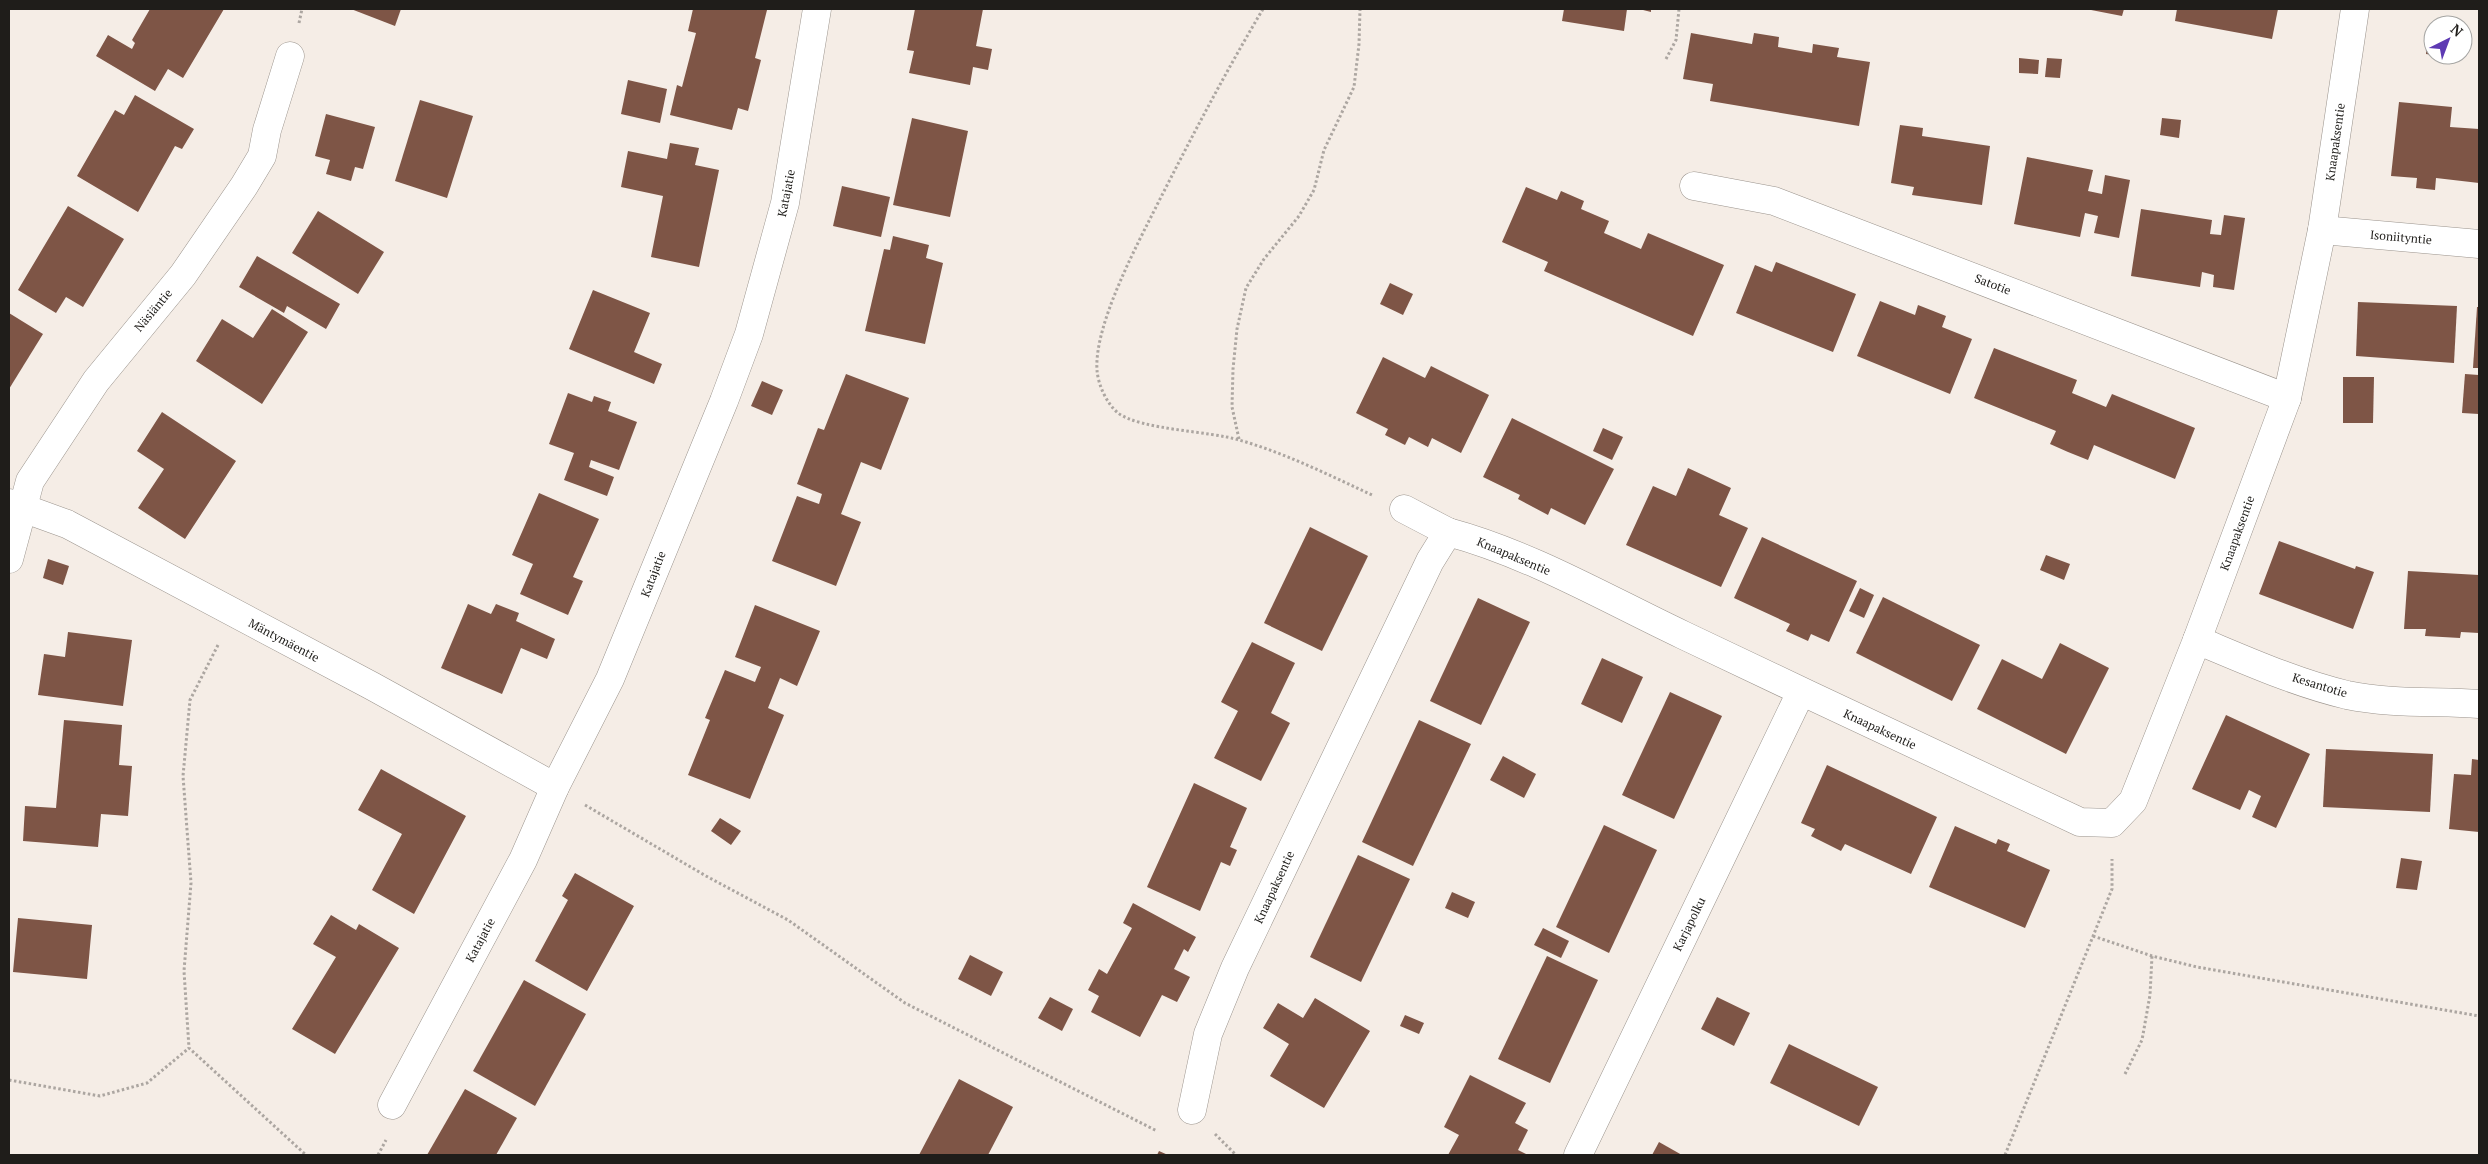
<svg xmlns="http://www.w3.org/2000/svg" width="2488" height="1164" font-family="'PT Serif',serif">
  <style>
    .building { fill: #7e5546 }
    .lines { fill: none; stroke-linecap: round; stroke-linejoin: round }
    .minor-casing { stroke: #9b948d; stroke-width: 29 }
    .path { stroke: #aca6a1; stroke-width: 3; stroke-dasharray: 2.5 2.5; stroke-linecap: butt }
    .minor { stroke: #fff; stroke-width: 28 }
    .labels { text-anchor: middle; dominant-baseline: central; stroke-width: 5; stroke-linejoin: round; paint-order: stroke }
    .street-label { font-size: 12px; fill: #1f1d1a; stroke: #fff }
  </style>
  <rect width="100%" height="100%" fill="#f5ede6"/>
  <g class="building">
    <path d="M150 9H224L183 78 168 69 155 91 96 56 108 35 132 49 135 43 132 40Z"/>
    <path d="M351 9H401L395 26Z"/>
    <path d="M693 9 767 10 755 58 761 60 748 111 738 108 732 130 670 115 677 85 682 87 696 33 688 31Z"/>
    <path d="M915 9H983L976 46 992 49 988 70 973 67 970 85 909 73 914 51 907 50Z"/>
    <path d="M1564 9H1627L1624 31 1562 21Z"/>
    <path d="M1639 9H1651V12Z"/>
    <path d="M2086 9H2124L2122 16Z"/>
    <path d="M2177 9H2278L2272 39 2175 21Z"/>
    <path d="M2428 28H2433V55L2426 54Z"/>
    <path d="M1691 33 1752 44 1754 33 1779 37 1778 47 1812 53 1813 44 1839 48 1837 57 1870 62 1859 126 1710 101 1713 84 1683 79Z"/>
    <path d="M2019 58 2039 60 2038 74 2019 73Z"/>
    <path d="M2047 58 2062 59 2060 78 2045 77Z"/>
    <path d="M628 80 667 89 660 123 621 114Z"/>
    <path d="M135 95 194 129 182 149 175 146 138 212 77 176 115 110 124 115Z"/>
    <path d="M420 100 473 116 447 198 395 181Z"/>
    <path d="M2399 102 2452 107 2450 127 2479 129V183L2436 178 2435 190 2416 188 2417 178 2391 176Z"/>
    <path d="M326 114 375 127 363 169 355 167 351 181 326 174 330 160 315 156Z"/>
    <path d="M912 118 968 131 950 217 893 205Z"/>
    <path d="M2162 118 2181 120 2179 138 2160 135Z"/>
    <path d="M1900 125 1923 128 1922 136 1990 146 1982 205 1912 195 1914 187 1891 183Z"/>
    <path d="M670 143 699 148 695 165 719 170 699 267 651 257 663 196 621 187 628 151 667 159Z"/>
    <path d="M2027 157 2093 170 2088 191 2102 194 2105 175 2130 180 2119 238 2094 233 2098 216 2085 213 2080 237 2014 224Z"/>
    <path d="M842 186 890 197 881 237 833 226Z"/>
    <path d="M1526 187 1557 200 1561 191 1584 201 1581 209 1609 221 1604 233 1641 249 1648 233 1724 265 1693 336 1544 271 1548 262 1502 242Z"/>
    <path d="M68 206 124 239 83 307 66 297 56 313 18 290Z"/>
    <path d="M2141 209 2212 220 2210 234 2221 235 2224 215 2245 218 2234 290 2213 287 2214 275 2202 272 2200 287 2131 276Z"/>
    <path d="M318 211 384 252 358 294 292 253Z"/>
    <path d="M893 236 929 245 926 258 943 263 925 344 865 331 884 249 890 250Z"/>
    <path d="M257 256 340 304 326 329 287 306 284 313 239 287Z"/>
    <path d="M1776 262 1856 294 1833 352 1736 313 1755 265 1772 272Z"/>
    <path d="M1390 283 1413 294 1403 315 1380 304Z"/>
    <path d="M593 290 650 313 634 352 662 364 654 384 569 349Z"/>
    <path d="M1880 301 1915 315 1918 305 1946 316 1942 327 1972 339 1950 394 1857 356Z"/>
    <path d="M2358 302 2457 306 2454 363 2356 356Z"/>
    <path d="M2477 307H2479V368H2473Z"/>
    <path d="M272 309 308 332 262 404 196 361 222 319 253 338Z"/>
    <path d="M9 313 43 334 9 389Z"/>
    <path d="M1994 348 2077 380 2072 393 2106 407 2112 394 2195 428 2175 479 2094 445 2088 460 2068 452 2050 444 2056 431 1974 398Z"/>
    <path d="M1383 357 1425 378 1431 366 1489 395 1461 453 1432 438 1428 447 1409 437 1405 445 1385 435 1388 429 1356 413Z"/>
    <path d="M846 374 909 398 881 470 861 462 841 514 861 522 836 586 772 561 797 496 819 504 822 494 797 484 818 428 824 430Z"/>
    <path d="M2465 374 2479 375V414L2462 413Z"/>
    <path d="M2343 377H2374L2373 423H2343Z"/>
    <path d="M762 381 783 390 772 415 751 406Z"/>
    <path d="M568 393 592 402 594 396 611 402 608 411 637 422 619 470 591 460 589 467 614 477 607 496 564 480 574 453 549 444Z"/>
    <path d="M162 412 236 461 185 539 138 508 164 469 137 451Z"/>
    <path d="M1512 418 1614 469 1585 525 1551 508 1548 515 1518 499 1520 495 1483 477Z"/>
    <path d="M1603 428 1623 437 1612 460 1593 451Z"/>
    <path d="M1688 468 1731 488 1719 515 1748 528 1721 587 1626 545 1653 486 1676 496Z"/>
    <path d="M539 493 599 519 573 577 583 581 568 615 520 594 533 564 512 555Z"/>
    <path d="M1310 527 1368 556 1322 651 1264 623Z"/>
    <path d="M1762 537 1857 581 1829 642 1811 634 1808 641 1786 631 1790 624 1734 598Z"/>
    <path d="M2279 541 2355 569 2356 566 2374 572 2353 629 2259 594Z"/>
    <path d="M2046 555 2070 564 2064 580 2040 570Z"/>
    <path d="M48 559 69 566 63 585 43 578Z"/>
    <path d="M2408 571 2479 575V633L2461 632 2460 638 2425 636 2426 629H2404Z"/>
    <path d="M1860 588 1874 595 1864 618 1849 611Z"/>
    <path d="M1883 597 1980 645 1952 701 1856 653Z"/>
    <path d="M1478 598 1530 622 1481 725 1430 701Z"/>
    <path d="M468 604 491 614 496 604 519 613 516 621 555 639 547 659 521 648 502 694 441 668Z"/>
    <path d="M755 605 820 631 797 686 780 678 768 708 784 715 750 799 688 775 710 720 705 718 725 670 755 682 761 667 735 657Z"/>
    <path d="M68 632 132 640 123 706 38 695 44 654 65 657Z"/>
    <path d="M1252 642 1295 663 1271 713 1290 723 1261 781 1214 758 1238 711 1221 702Z"/>
    <path d="M2060 643 2109 668 2066 754 1977 709 2002 659 2042 679Z"/>
    <path d="M1602 658 1643 677 1622 723 1581 704Z"/>
    <path d="M1670 692 1722 716 1674 819 1622 795Z"/>
    <path d="M2226 715 2310 754 2276 828 2252 817 2261 796 2249 790 2240 810 2192 789Z"/>
    <path d="M64 720 122 725 119 765 132 766 128 816 101 814 98 847 23 841 25 806 56 808Z"/>
    <path d="M1419 720 1471 744 1413 866 1362 842Z"/>
    <path d="M2326 749 2433 754 2430 812 2323 807Z"/>
    <path d="M1503 756 1536 774 1524 798 1490 780Z"/>
    <path d="M2472 759 2479 760V832L2449 829 2454 774 2471 775Z"/>
    <path d="M1827 765 1937 817 1911 874 1845 844 1841 851 1811 836 1815 829 1801 823Z"/>
    <path d="M381 769 466 816 414 914 372 890 402 834 358 810Z"/>
    <path d="M1194 783 1247 808 1230 847 1237 850 1230 866 1221 862 1200 911 1147 887Z"/>
    <path d="M720 818 741 831 731 845 711 831Z"/>
    <path d="M1604 825 1657 850 1609 953 1556 927Z"/>
    <path d="M1955 826 1996 844 1998 839 2010 844 2007 851 2050 870 2025 928 1929 887Z"/>
    <path d="M1358 855 1410 879 1361 982 1310 957Z"/>
    <path d="M2401 858 2422 861 2417 890 2396 888Z"/>
    <path d="M575 873 634 906 587 991 535 961 568 900 562 896Z"/>
    <path d="M1452 892 1475 902 1468 918 1445 908Z"/>
    <path d="M1133 903 1196 937 1188 952 1184 949 1174 969 1190 977 1177 1002 1162 995 1140 1037 1091 1012 1099 996 1088 990 1099 969 1107 974 1132 928 1123 923Z"/>
    <path d="M331 915 356 930 359 924 399 948 335 1054 292 1029 336 957 313 944Z"/>
    <path d="M18 918 92 925 87 979 13 972Z"/>
    <path d="M1543 928 1569 941 1561 958 1534 945Z"/>
    <path d="M970 955 1003 972 991 996 958 979Z"/>
    <path d="M1547 956 1598 980 1550 1083 1498 1059Z"/>
    <path d="M524 980 586 1014 535 1106 473 1071Z"/>
    <path d="M1050 997 1073 1009 1062 1031 1038 1018Z"/>
    <path d="M1717 997 1750 1013 1734 1046 1701 1029Z"/>
    <path d="M1315 998 1370 1031 1324 1108 1270 1076 1289 1044 1263 1028 1278 1003 1303 1018Z"/>
    <path d="M1405 1015 1424 1023 1419 1034 1400 1026Z"/>
    <path d="M1789 1044 1878 1087 1859 1126 1770 1083Z"/>
    <path d="M1470 1075 1526 1103 1515 1123 1528 1130 1518 1150 1528 1155H1448L1459 1135 1444 1127Z"/>
    <path d="M959 1079 1013 1107 988 1155H919Z"/>
    <path d="M465 1089 517 1118 496 1155H427Z"/>
    <path d="M1659 1142 1682 1155H1652Z"/>
    <path d="M1159 1151 1168 1155H1157Z"/>
  </g>
  <g class="lines">
    <defs>
      <g id="minor">
        <path d="M1694 186 1774 201 2287 398"/>
        <path d="M2322 230 2479 244"/>
        <path d="M9 503 67 524 372 686 555 787"/>
        <path d="M1404 509 1448 532"/>
        <path d="M9 559 30 481 96 381 183 275 244 186 262 156 267 130 290 56"/>
        <path d="M2197 640C2245 660 2296 683 2347 695 2390 704 2436 701 2479 704"/>
        <path d="M392 1105 523 860 555 787 610 679 724 401 749 334 785 203 817 9"/>
        <path d="M1192 1110 1208 1034 1235 968 1430 561 1448 532C1530 554 1607 599 1683 635 1815 698 1947 760 2080 822L2112 823 2133 801 2197 640 2287 398 2322 230 2355 9"/>
        <path d="M1578 1155 1801 692"/>
      </g>
    </defs>
    <use href="#minor" class="minor-casing"/>
    <g class="path">
      <path d="M1263 9C1225 73 1191 138 1157 205 1137 245 1094 325 1097 370 1098 385 1107 404 1118 413 1141 430 1210 431 1239 440 1285 453 1329 475 1372 495"/>
      <path d="M299 23 302 9"/>
      <path d="M1666 59 1676 40 1679 9"/>
      <path d="M1239 439 1232 407 1233 369 1237 329 1246 288 1264 259 1299 216 1314 190 1324 150 1354 87 1359 44 1360 9"/>
      <path d="M218 645 190 700 183 776 191 883 184 971 189 1048 306 1155"/>
      <path d="M585 805 706 876 788 920 905 1003 1157 1131"/>
      <path d="M2093 936 2152 956 2197 967 2479 1016"/>
      <path d="M2125 1074 2142 1040 2150 995 2152 956"/>
      <path d="M9 1080 100 1096 147 1083 189 1048"/>
      <path d="M1215 1134 1236 1155"/>
      <path d="M378 1155 386 1140"/>
      <path d="M2005 1155 2112 889V859"/>
    </g>
    <use href="#minor" class="minor"/>
  </g>
  <g class="labels">
    <g class="street-label">
      <text transform="translate(2335 142) rotate(-82)">Knaapaksentie</text>
      <text transform="translate(786 193) rotate(-79)">Katajatie</text>
      <text transform="translate(2401 237) rotate(5)">Isoniityntie</text>
      <text transform="translate(1993 284) rotate(21)">Satotie</text>
      <text transform="translate(153 310) rotate(-50)">Näsiäntie</text>
      <text transform="translate(2237 533) rotate(-70)">Knaapaksentie</text>
      <text transform="translate(1514 556) rotate(23)">Knaapaksentie</text>
      <text transform="translate(653 574) rotate(-69)">Katajatie</text>
      <text transform="translate(284 640) rotate(28)">Mäntymäentie</text>
      <text transform="translate(2320 685) rotate(17)">Kesantotie</text>
      <text transform="translate(1880 729) rotate(25)">Knaapaksentie</text>
      <text transform="translate(1274 887) rotate(-65)">Knaapaksentie</text>
      <text transform="translate(1689 924) rotate(-64)">Karjapolku</text>
      <text transform="translate(480 940) rotate(-62)">Katajatie</text>
    </g>
  </g>
  <rect width="2488" height="1164" fill="none" stroke="#1f1d1a" stroke-width="20"/>
  <g transform="translate(2448 40) rotate(42)"><circle r="24" fill="#ffffff" stroke="#a5a5a3"/>
  <path d="M0-4L9 19L0 12L-9 19Z" fill="#5e3ab3"/>
  <text y="-8" font-size="14" font-weight="bold" text-anchor="middle" fill="#1f1d1a">N</text>
  </g>
</svg>
